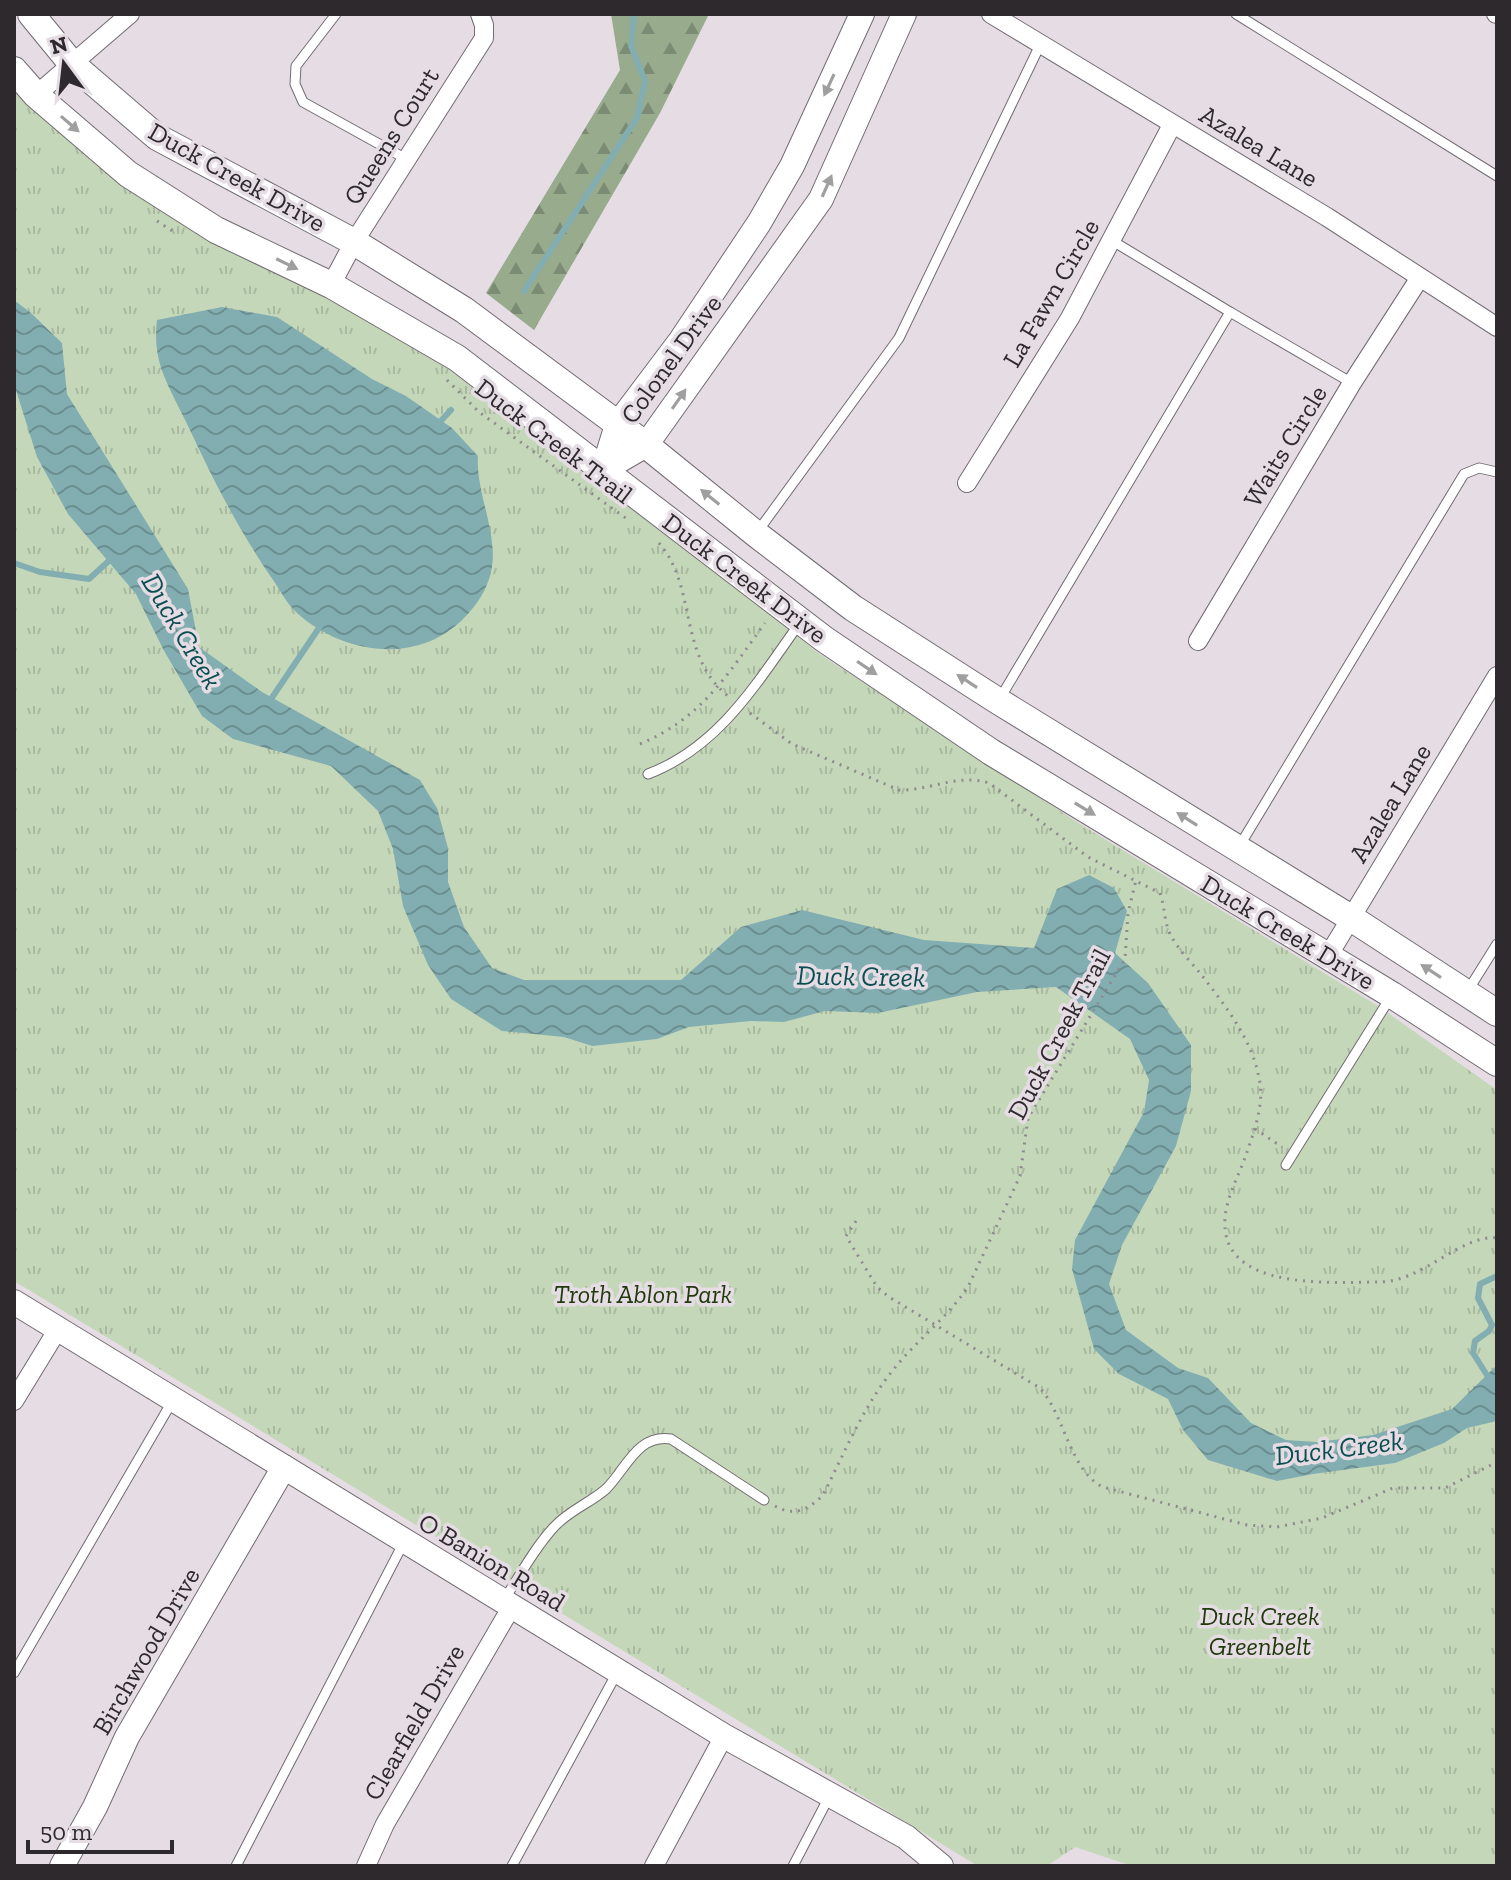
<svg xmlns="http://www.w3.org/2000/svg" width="1511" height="1880" font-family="'Zilla Slab',serif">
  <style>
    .grass { fill: url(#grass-tufts) }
    .forest { fill: url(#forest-firs) }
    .water { fill: url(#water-waves) }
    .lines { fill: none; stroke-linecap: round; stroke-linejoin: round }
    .stream { stroke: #82aeb1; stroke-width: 6 }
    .service-casing { stroke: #736b72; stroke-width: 11 }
    .minor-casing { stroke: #736b72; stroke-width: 20 }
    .tertiary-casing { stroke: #736b72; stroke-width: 26 }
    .secondary-casing { stroke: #736b72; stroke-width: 28 }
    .path { stroke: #90898f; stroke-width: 3; stroke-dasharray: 2 6; stroke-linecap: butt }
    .service { stroke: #fff; stroke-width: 9 }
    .minor { stroke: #fff; stroke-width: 18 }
    .tertiary { stroke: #fff; stroke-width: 24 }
    .secondary { stroke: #fff; stroke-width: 26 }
    .oneway { fill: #a09fa0 }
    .labels { text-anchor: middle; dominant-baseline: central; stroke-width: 7; stroke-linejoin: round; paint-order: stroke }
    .street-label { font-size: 26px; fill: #2d292c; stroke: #e5dce4 }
    .park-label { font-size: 26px; font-style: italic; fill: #203a0c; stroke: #e5dce4 }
    .water-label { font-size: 28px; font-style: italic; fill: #0b4e52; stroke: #e5dce4 }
  </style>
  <defs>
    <pattern id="grass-tufts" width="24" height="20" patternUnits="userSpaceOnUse" patternTransform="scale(2)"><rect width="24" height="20" fill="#c4d8b9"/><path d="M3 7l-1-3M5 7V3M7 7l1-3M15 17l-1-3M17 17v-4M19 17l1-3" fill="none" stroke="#a9b99f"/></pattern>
    <pattern id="forest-firs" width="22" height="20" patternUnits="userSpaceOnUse" patternTransform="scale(2)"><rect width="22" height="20" fill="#98ab8d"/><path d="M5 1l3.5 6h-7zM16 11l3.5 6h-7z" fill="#7c8b73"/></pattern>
    <pattern id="water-waves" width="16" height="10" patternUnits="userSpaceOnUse" patternTransform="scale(2)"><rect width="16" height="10" fill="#82aeb1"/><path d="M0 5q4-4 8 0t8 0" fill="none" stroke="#6b8e90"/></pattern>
  </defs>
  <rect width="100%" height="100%" fill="#e5dce4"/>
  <path class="grass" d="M14 77 34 99 448 369 710 565 818 653 1080 824 1378 1006 1497 1090V1866H1132L1075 1847 1047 1866H978L14 1281Z"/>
  <path class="forest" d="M611 14H709L660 113 534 330 486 293 620 70Z"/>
  <g class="water">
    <path d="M14 300 31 313 62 343 67 394 188 589 199 647 262 692 420 780 437 808 448 848V882L464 927 492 968 524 980H681L741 927 802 910 924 940 1034 948 1057 889 1089 875 1114 888 1127 911 1115 953 1148 983 1191 1045V1091L1176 1146 1122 1245 1109 1284 1126 1330 1178 1368 1208 1378 1251 1423 1286 1440 1317 1442 1373 1435 1452 1409 1497 1365V1421L1467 1428 1444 1443 1395 1463 1313 1474 1277 1481 1208 1460 1183 1430 1168 1399 1119 1374 1094 1349 1072 1269 1075 1240 1144 1112 1149 1080 1130 1039 1056 987 977 992 878 1013 825 1011 784 1022 751 1021 689 1027 657 1039 592 1046 564 1037 502 1031 451 999 428 965 403 906 393 849 378 811 331 766 233 739 202 716 163 649 136 594 68 514 37 457 14 384Z"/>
    <path d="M222 307 277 317 372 379 406 396 452 428 478 456C475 495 504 543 488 582 477 611 449 637 419 645 377 657 328 642 296 612 286 603 279 588 271 577 239 530 213 480 189 428 180 409 168 388 161 368 156 352 155 336 157 320Z"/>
  </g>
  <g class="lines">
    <g class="stream">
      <path d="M524 291 637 118 645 81 631 46 634 14"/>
      <path d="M437 425 451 410"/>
      <path d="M14 563 40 572 89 579 112 558"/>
      <path d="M269 702 323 622"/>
      <path d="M1497 1276 1480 1284 1478 1298 1492 1325 1489 1331 1475 1341 1473 1353 1497 1391"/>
    </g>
    <defs>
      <g id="service">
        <path d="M336 14 296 66 295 84 303 102 408 160"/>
        <path d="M1236 14 1497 176"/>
        <path d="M1111 240 1230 312"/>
        <path d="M758 531 899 338 1040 45"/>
        <path d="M999 700 1230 312 1352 383"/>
        <path d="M648 774C719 747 756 684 799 624"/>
        <path d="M1240 845 1464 474 1479 468 1497 472"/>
        <path d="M1467 992 1497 944"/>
        <path d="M1286 1165 1390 998"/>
        <path d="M505 1598C521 1574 535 1547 555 1526 570 1510 590 1503 606 1489 627 1468 637 1434 671 1439L764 1500"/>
        <path d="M14 1673 173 1400"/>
        <path d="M236 1866 404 1542"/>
        <path d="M512 1866 618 1671"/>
        <path d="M793 1866 830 1795"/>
      </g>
      <g id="minor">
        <path d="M991 14 1327 217 1497 327"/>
        <path d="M1496 14H1497"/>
        <path d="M36 95 130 14"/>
        <path d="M331 285 354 242 484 38V25L480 14"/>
        <path d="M967 483 1070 318 1172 125"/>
        <path d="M1198 641 1352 383 1419 279"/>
        <path d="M1328 956 1497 676"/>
        <path d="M14 1401 58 1329"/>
        <path d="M366 1866 385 1824 512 1606"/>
        <path d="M654 1866 724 1736"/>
      </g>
      <g id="tertiary">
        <path d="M603 470 646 445 821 199 904 14"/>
        <path d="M603 470 617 425 681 340 759 223 792 166 862 14"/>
        <path d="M14 1302 724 1736 906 1837 941 1866"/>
        <path d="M62 1866 95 1807 127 1737 284 1467"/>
      </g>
      <g id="secondary">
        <path d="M31 14 72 64 157 137 354 242 464 310 646 445 756 534 853 608 998 701 1351 918 1497 1013"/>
        <path d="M14 70 36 95 128 174 216 230 331 285 457 358 824 639 991 752 1392 995 1497 1063"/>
      </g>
    </defs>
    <use href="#service" class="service-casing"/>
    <use href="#minor" class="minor-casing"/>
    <use href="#tertiary" class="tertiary-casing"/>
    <use href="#secondary" class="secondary-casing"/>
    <g class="path">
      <path d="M157 221 174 232"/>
      <path d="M447 380 479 412 627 519"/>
      <path d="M659 543C698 588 677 655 728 696"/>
      <path d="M750 713 792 744 899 790C930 791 958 773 989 783L1088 857 1160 893C1165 907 1164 921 1170 934 1177 948 1190 961 1200 973 1224 1004 1252 1039 1259 1078 1265 1104 1254 1131 1246 1155 1239 1175 1226 1198 1225 1219 1220 1292 1333 1282 1379 1282 1423 1282 1461 1234 1497 1238"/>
      <path d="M640 744C702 718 727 675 765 623"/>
      <path d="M1255 1129 1282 1147"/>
      <path d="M856 1221 846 1236 877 1287 889 1297 1040 1388C1065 1416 1070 1471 1103 1487L1247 1525 1277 1527 1322 1518 1393 1488H1445L1497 1462"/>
      <path d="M775 1506C794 1517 808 1510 823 1495 844 1454 863 1407 893 1370 916 1341 947 1318 968 1287L1020 1176 1028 1118 1125 959 1128 913 1136 880"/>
    </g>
    <use href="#service" class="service"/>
    <use href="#minor" class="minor"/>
    <use href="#tertiary" class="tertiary"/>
    <use href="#secondary" class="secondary"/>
  </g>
  <defs><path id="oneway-solid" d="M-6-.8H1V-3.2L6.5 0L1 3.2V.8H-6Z" transform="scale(2)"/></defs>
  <g class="oneway">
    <use href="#oneway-solid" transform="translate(829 85) rotate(115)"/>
    <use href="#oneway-solid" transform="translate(70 124) rotate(41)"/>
    <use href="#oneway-solid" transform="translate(827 186) rotate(-66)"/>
    <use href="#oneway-solid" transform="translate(287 264) rotate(26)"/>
    <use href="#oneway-solid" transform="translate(679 399) rotate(-55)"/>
    <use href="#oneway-solid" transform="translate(710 497) rotate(-141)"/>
    <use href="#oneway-solid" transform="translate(867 668) rotate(34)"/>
    <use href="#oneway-solid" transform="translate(967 681) rotate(-147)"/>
    <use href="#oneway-solid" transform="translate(1085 809) rotate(31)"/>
    <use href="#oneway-solid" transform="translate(1187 819) rotate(-148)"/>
    <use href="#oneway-solid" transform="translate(1431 971) rotate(-147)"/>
  </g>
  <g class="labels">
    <g class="street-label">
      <text transform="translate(391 136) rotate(-58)">Queens Court</text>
      <text transform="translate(1259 146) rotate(31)">Azalea Lane</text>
      <text transform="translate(237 177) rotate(29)">Duck Creek Drive</text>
      <text transform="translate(1051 293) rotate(-60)">La Fawn Circle</text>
      <text transform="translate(671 359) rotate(-54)">Colonel Drive</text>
      <text transform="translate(554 441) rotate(37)">Duck Creek Trail</text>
      <text transform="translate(1285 446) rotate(-59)">Waits Circle</text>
      <text transform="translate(745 578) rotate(37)">Duck Creek Drive</text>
      <text transform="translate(1390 803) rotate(-59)">Azalea Lane</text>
      <text transform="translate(1288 932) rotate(31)">Duck Creek Drive</text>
      <text transform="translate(1059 1034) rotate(-62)">Duck Creek Trail</text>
      <text transform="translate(492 1562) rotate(31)">O Banion Road</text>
      <text transform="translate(146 1651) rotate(-60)">Birchwood Drive</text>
      <text transform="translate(414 1722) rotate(-60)">Clearfield Drive</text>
    </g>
    <g class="park-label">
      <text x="643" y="1294">Troth Ablon Park</text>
      <text x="1260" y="1616">Duck Creek<tspan x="1260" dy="30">Greenbelt</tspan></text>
    </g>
    <g class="water-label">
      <text transform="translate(182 631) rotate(59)">Duck Creek</text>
      <text transform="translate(861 976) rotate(1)">Duck Creek</text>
      <text transform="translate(1339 1448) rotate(-7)">Duck Creek</text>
    </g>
  </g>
  <rect width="1511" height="1880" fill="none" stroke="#2d292c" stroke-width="32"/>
  <g transform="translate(64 64) rotate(345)" stroke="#e5dce4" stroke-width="6" paint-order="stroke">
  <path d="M0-6L14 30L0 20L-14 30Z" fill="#2d292c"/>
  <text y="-12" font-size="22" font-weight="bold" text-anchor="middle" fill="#2d292c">N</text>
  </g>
  <path d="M28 1840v12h144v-12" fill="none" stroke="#2d292c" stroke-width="4"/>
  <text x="40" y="1840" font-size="24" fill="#2d292c" stroke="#e5dce4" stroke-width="6" paint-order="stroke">50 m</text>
</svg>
